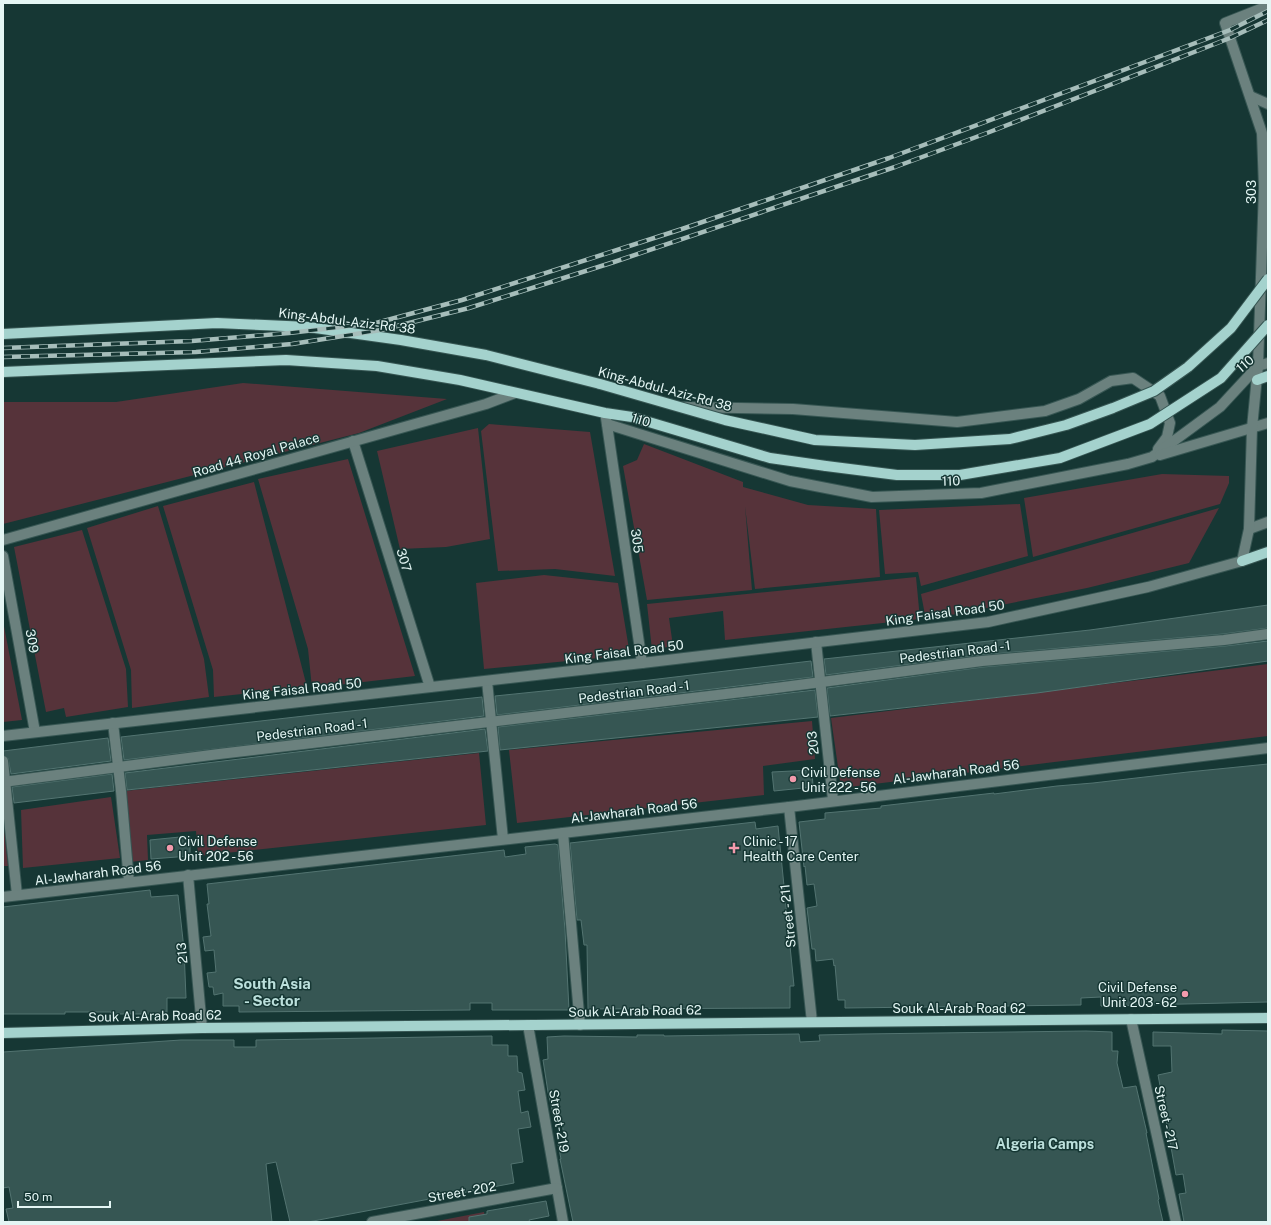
<svg xmlns="http://www.w3.org/2000/svg" width="1271" height="1225" font-family="'Public Sans',sans-serif">
  <style>
    .green { fill: #56333a }
    .building { fill: #365653; stroke: #537471 }
    .lines { fill: none; stroke-linecap: round; stroke-linejoin: round }
    .minor-casing { stroke: #375653; stroke-width: 12 }
    .major-casing { stroke: #375653; stroke-width: 12 }
    .minor { stroke: #6b817e; stroke-width: 10 }
    .major { stroke: #a4d2cd; stroke-width: 10 }
    .rail-casing { stroke: #a6bdba; stroke-width: 4.5 }
    .rail { stroke: #163734; stroke-width: 3; stroke-dasharray: 9; stroke-linecap: butt }
    .major-bridge-casing { stroke: #375653; stroke-width: 12; stroke-linecap: butt }
    .major-bridge { stroke: #a4d2cd; stroke-width: 10 }
    .poi-dot { fill: #f39aac; stroke: #163734; stroke-width: 1.5 }
    .labels { text-anchor: middle; dominant-baseline: central; stroke-width: 3; stroke-linejoin: round; paint-order: stroke }
    .street-label { font-size: 13px; fill: #e4f6f4; stroke: #163734 }
    .poi-label { font-size: 13px; fill: #e4f6f4; stroke: #163734; text-anchor: start }
    .neighbourhood-label { font-size: 14px; font-weight: bold; fill: #bce0dc; stroke: #163734 }
    .quarter-label { font-size: 15px; font-weight: bold; fill: #bce0dc; stroke: #163734 }
  </style>
  <rect width="100%" height="100%" fill="#163734"/>
  <g class="green">
    <path d="M243 383 447 399 359 433 3 524V402H116Z"/>
    <path d="M489 424 590 432 615 576 555 569 498 571 481 431Z"/>
    <path d="M478 428 490 539 446 547 400 549 377 451Z"/>
    <path d="M644 444 743 482V487L808 505 876 509 880 577 755 589 745 506 752 590 647 600 623 466 637 460Z"/>
    <path d="M348 459 415 676 312 688 308 649 258 479Z"/>
    <path d="M1162 474 1229 476V483L1220 504 1033 557 1024 498Z"/>
    <path d="M254 482 307 687 214 697 213 670 163 506Z"/>
    <path d="M1020 504 1028 556 921 586 918 572 885 574 879 510Z"/>
    <path d="M158 506 204 659 209 697 132 708 131 670 87 528Z"/>
    <path d="M1219 508 1189 563 1087 588 926 620 921 594Z"/>
    <path d="M82 530 126 669 128 707 66 717 64 708 46 712 14 547Z"/>
    <path d="M544 575 618 583 630 655 484 669 476 583Z"/>
    <path d="M916 577 920 619 725 640 723 611 669 618 673 646 652 650 647 604Z"/>
    <path d="M3 621 22 720 3 722Z"/>
    <path d="M1268 664V736L841 788 831 718Z"/>
    <path d="M812 721 815 759 763 766 764 795 517 823 509 750Z"/>
    <path d="M479 753 486 825 198 856 196 831 147 835 148 860 130 862 125 791Z"/>
    <path d="M111 797 120 858 23 868 21 810Z"/>
    <path d="M3 820 8 866H3Z"/>
    <path d="M484 1212 486 1222H432Z"/>
  </g>
  <g class="building">
    <path d="M1268 605V628L1223 634 981 655 826 675 824 659 1090 630Z"/>
    <path d="M1268 641V661L1037 693 830 716 827 688 983 667 1225 646Z"/>
    <path d="M811 661 813 677 497 715 495 696 641 681Z"/>
    <path d="M815 690 818 717 500 750 498 727Z"/>
    <path d="M482 697 484 716 124 760 121 737 313 715Z"/>
    <path d="M485 729 488 751 127 790 125 773Z"/>
    <path d="M108 738 111 761 11 774 8 758 3 755V751Z"/>
    <path d="M1268 764V1002L1101 1006V997L1081 998V1005L845 1008V1000H838L835 965 834 966 833 959 816 961 815 949H812L807 908 817 906 814 884 807 885 805 866 804 867 799 822 825 819V813L881 808V806L994 793V794L1057 786 1093 783 1188 772Z"/>
    <path d="M812 770 813 787 774 791 772 772Z"/>
    <path d="M112 774 114 791 14 803 12 787Z"/>
    <path d="M755 822 756 829 778 826 794 986H790V1008L588 1009 587 945H584L581 920H577L570 843Z"/>
    <path d="M190 836V856L151 859 150 840Z"/>
    <path d="M555 844 558 845 565 930 569 1010H492V1003H470V1010L239 1012V1006H223V993L214 995 213 987H209L207 973 216 972 214 950 205 951 203 937 211 936 207 904H209L207 884 504 850 505 857 526 854 525 847Z"/>
    <path d="M150 890 151 897 178 895 184 949 186 998H167V1014H111V1012H65V1014H3V907Z"/>
    <path d="M1222 1030 1268 1031V1222H1184L1179 1194 1186 1193 1183 1174 1176 1175 1161 1091 1158 1075 1172 1072 1171 1046H1153V1032L1222 1034Z"/>
    <path d="M1086 1031 1112 1032V1051H1118L1117 1063 1123 1088 1136 1086 1147 1133H1146L1159 1199 1158 1200 1163 1222H573L560 1159H561L558 1144 565 1142 561 1117 554 1118 548 1092 543 1060 548 1059 547 1037 564 1036 637 1037V1035H664V1036L799 1034 800 1042 820 1041 819 1035 862 1034Z"/>
    <path d="M492 1036V1045H508V1056H517L518 1072 522 1073 525 1090 518 1091 521 1113 528 1111 531 1127 518 1129 523 1162 511 1164 514 1183 308 1222H290L276 1162 266 1164 272 1222H9L6 1209 13 1208 9 1187 3 1188V1052L181 1040H234V1047H256V1040Z"/>
    <path d="M546 1201 549 1216 529 1220 530 1222H469V1217L487 1214V1211Z"/>
  </g>
  <g class="lines">
    <defs>
      <g id="minor">
        <path d="M1250 96 1268 104"/>
        <path d="M684 407 793 409 957 422 1045 411 1079 399 1111 381 1133 378 1160 396 1170 423 1167 437 1158 449"/>
        <path d="M606 418 642 663"/>
        <path d="M607 424 790 481 872 497 981 493 1128 464 1152 457 1220 407 1258 366 1268 363"/>
        <path d="M353 441 430 687"/>
        <path d="M1160 455 1268 423"/>
        <path d="M1249 529 1268 522"/>
        <path d="M3 540 486 404 515 393"/>
        <path d="M3 556 35 732"/>
        <path d="M816 642 833 800"/>
        <path d="M487 681 503 839"/>
        <path d="M113 723 121 791 129 882"/>
        <path d="M3 736 642 663 988 622 1148 587 1242 561 1249 529 1252 428 1258 366 1264 188 1262 133 1225 23 1268 6"/>
        <path d="M3 761 17 895"/>
        <path d="M3 782 219 754 776 688 982 661 1224 640 1268 634"/>
        <path d="M789 807 812 1022"/>
        <path d="M563 833 580 1025"/>
        <path d="M188 875 202 1028"/>
        <path d="M3 897 789 807 1268 748"/>
        <path d="M1131 1019 1176 1222"/>
        <path d="M528 1025 563 1222"/>
        <path d="M372 1222 557 1188"/>
      </g>
      <g id="major">
        <path d="M3 334 217 323 308 327 401 340 486 355 600 384"/>
        <path d="M3 372 286 360 377 366 460 380 605 413 632 417 770 458 826 466"/>
        <path d="M1257 380 1268 376"/>
        <path d="M1242 561 1268 552"/>
        <path d="M3 1033 202 1028 1268 1018"/>
      </g>
    </defs>
    <use href="#minor" class="minor-casing"/>
    <use href="#major" class="major-casing"/>
    <use href="#minor" class="minor"/>
    <use href="#major" class="major"/>
    <defs>
      <g id="rail">
        <path d="M3 348 192 341 289 333 376 323 462 300 682 229 889 158 1230 30 1268 11"/>
        <path d="M3 357 196 352 292 344 381 330 469 308 614 262 895 167 987 133 1230 38 1268 20"/>
      </g>
    </defs>
    <use href="#rail" class="rail-casing"/>
    <use href="#rail" class="rail"/>
    <defs>
      <g id="major-bridge">
        <path d="M600 384 725 420 815 440 915 445 1010 439 1066 425 1113 408 1154 391 1188 367 1231 328 1268 279"/>
        <path d="M826 466 897 475H960L1060 458 1150 424 1221 378 1268 325"/>
      </g>
    </defs>
    <use href="#major-bridge" class="major-bridge-casing"/>
    <use href="#major-bridge" class="major-bridge"/>
  </g>
  <g class="poi-dot">
    <circle cx="793" cy="779" r="4"/>
    <circle cx="170" cy="848" r="4"/>
    <path d="M732 842h4v4h4v4h-4v4h-4v-4h-4v-4h4z"/>
    <circle cx="1185" cy="994" r="4"/>
  </g>
  <g class="labels">
    <g class="street-label">
      <text transform="translate(1251 192) rotate(-90)">303</text>
      <text transform="translate(347 321) rotate(7)">King-Abdul-Aziz-Rd 38</text>
      <text transform="translate(1245 364) rotate(-41)">110</text>
      <text transform="translate(665 389) rotate(15)">King-Abdul-Aziz-Rd 38</text>
      <text transform="translate(641 420) rotate(17)">110</text>
      <text transform="translate(256 455) rotate(-16)">Road 44 Royal Palace</text>
      <text transform="translate(951 481) rotate(-2)">110</text>
      <text transform="translate(637 541) rotate(82)">305</text>
      <text transform="translate(404 560) rotate(73)">307</text>
      <text transform="translate(945 613) rotate(-8)">King Faisal Road 50</text>
      <text transform="translate(32 641) rotate(80)">309</text>
      <text transform="translate(624 652) rotate(-7)">King Faisal Road 50</text>
      <text transform="translate(955 652) rotate(-7)">Pedestrian Road - 1</text>
      <text transform="translate(302 689) rotate(-6)">King Faisal Road 50</text>
      <text transform="translate(634 692) rotate(-7)">Pedestrian Road - 1</text>
      <text transform="translate(312 730) rotate(-7)">Pedestrian Road - 1</text>
      <text transform="translate(813 743) rotate(-96)">203</text>
      <text transform="translate(956 772) rotate(-7)">Al-Jawharah Road 56</text>
      <text transform="translate(634 811) rotate(-7)">Al-Jawharah Road 56</text>
      <text transform="translate(98 873) rotate(-7)">Al-Jawharah Road 56</text>
      <text transform="translate(788 916) rotate(-96)">Street - 211</text>
      <text transform="translate(182 953) rotate(-95)">213</text>
      <text x="959" y="1008">Souk Al-Arab Road 62</text>
      <text transform="translate(635 1011) rotate(-1)">Souk Al-Arab Road 62</text>
      <text transform="translate(155 1016) rotate(-1)">Souk Al-Arab Road 62</text>
      <text transform="translate(1166 1118) rotate(77)">Street - 217</text>
      <text transform="translate(559 1121) rotate(80)">Street-219</text>
      <text transform="translate(462 1192) rotate(-10)">Street - 202</text>
    </g>
    <g class="poi-label">
      <text x="801" y="772">Civil Defense<tspan x="801" dy="15">Unit 222 - 56</tspan></text>
      <text x="178" y="841">Civil Defense<tspan x="178" dy="15">Unit 202 - 56</tspan></text>
      <text x="743" y="841">Clinic - 17<tspan x="743" dy="15">Health Care Center</tspan></text>
      <text x="1177" y="987" text-anchor="end">Civil Defense<tspan x="1177" dy="15">Unit 203 - 62</tspan></text>
    </g>
    <g class="neighbourhood-label">
      <text x="1045" y="1144">Algeria Camps</text>
    </g>
    <g class="quarter-label">
      <text x="272" y="983">South Asia<tspan x="272" dy="17">- Sector</tspan></text>
    </g>
  </g>
  <rect width="1271" height="1225" fill="none" stroke="#e4f6f4" stroke-width="8"/>
  <path d="M18 1201v6h92v-6" fill="none" stroke="#e4f6f4" stroke-width="2"/>
  <text x="24" y="1201" font-size="12" fill="#e4f6f4" stroke="#163734" stroke-width="3" paint-order="stroke">50 m</text>
</svg>
